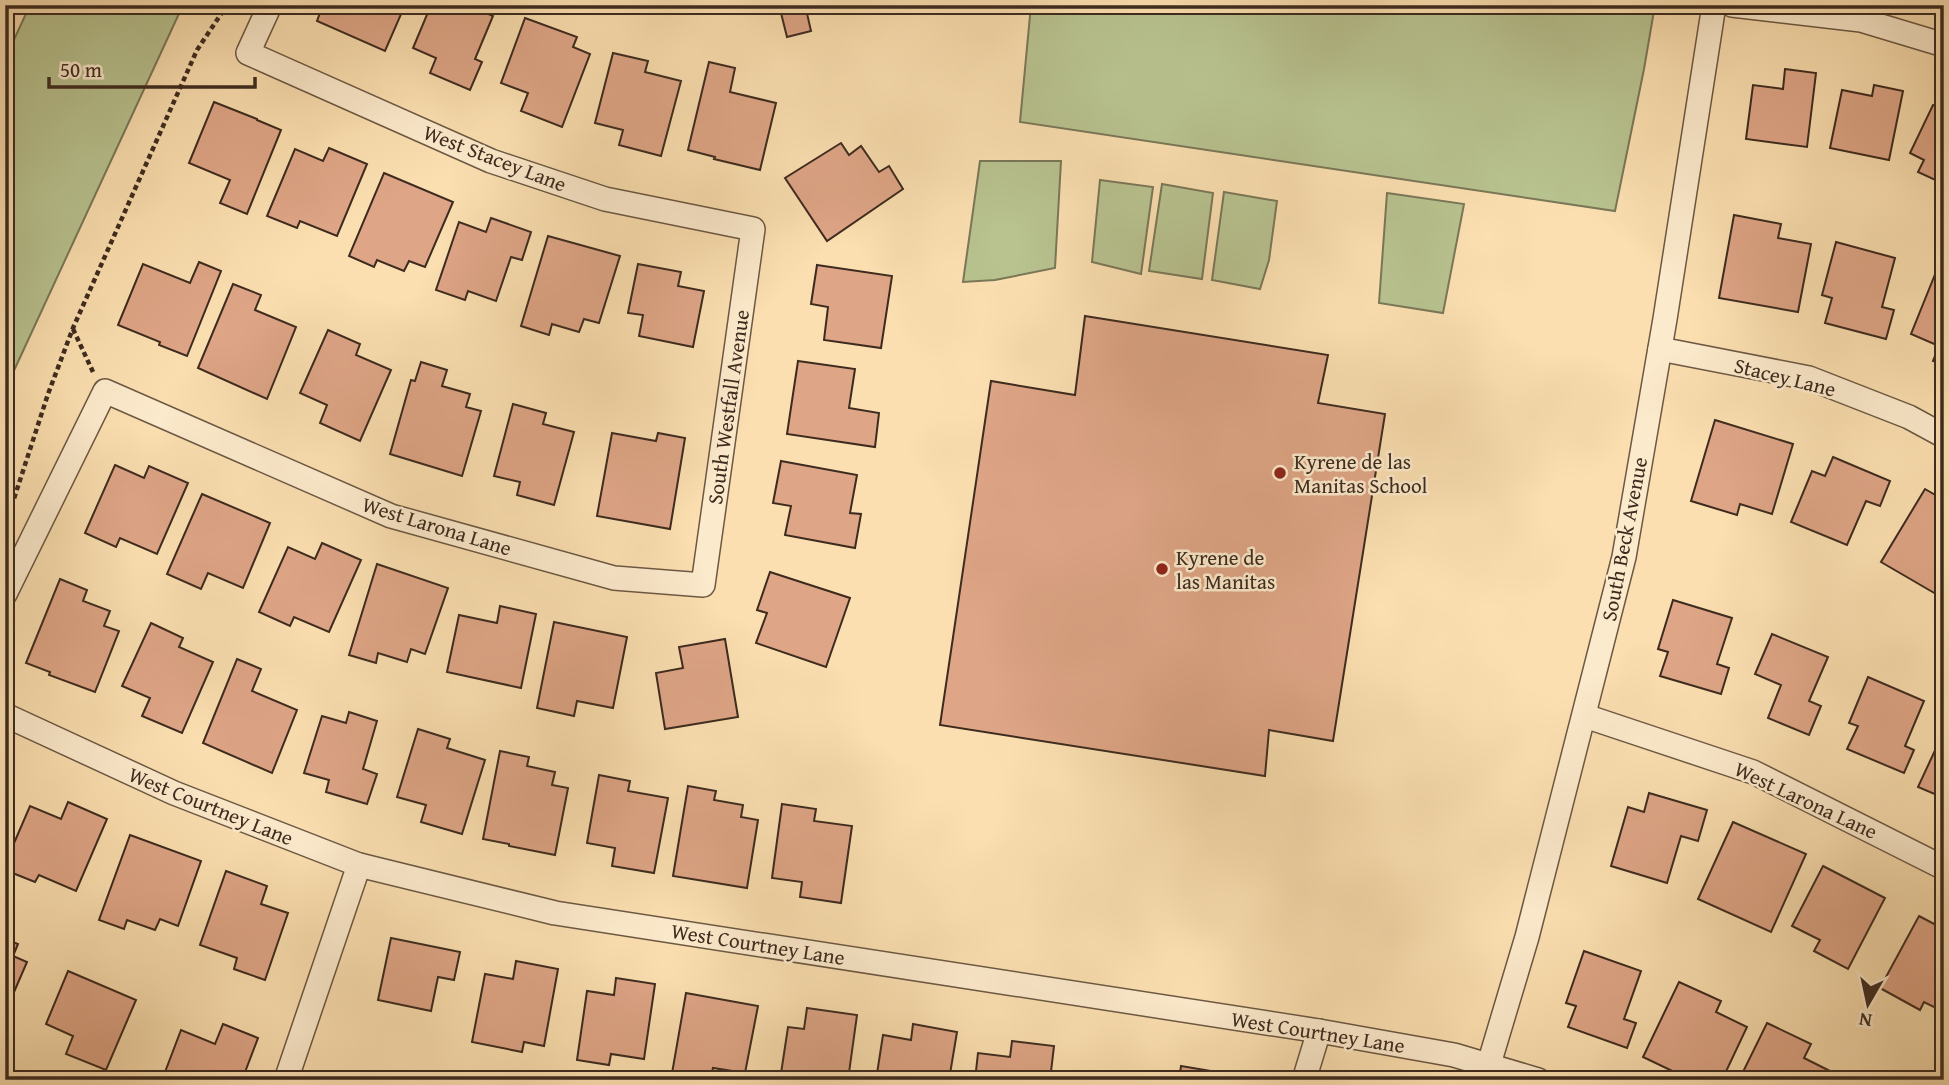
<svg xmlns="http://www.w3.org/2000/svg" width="1949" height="1085" font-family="'Gentium Book Plus',serif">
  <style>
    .green { fill: #b8c390; stroke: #7a7758; stroke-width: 2 }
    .building { fill: #dea586; stroke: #3d2b1f; stroke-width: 2 }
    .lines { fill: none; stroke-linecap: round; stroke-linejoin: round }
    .minor-casing { stroke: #6c5843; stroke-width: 26 }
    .path { stroke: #3d2b1f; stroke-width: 4.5; stroke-dasharray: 5 3.5; stroke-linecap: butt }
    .minor { stroke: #fceacc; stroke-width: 23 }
    .poi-dot { fill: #8f2418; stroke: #fceacc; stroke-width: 2.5 }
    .labels { text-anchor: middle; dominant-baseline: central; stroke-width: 5; stroke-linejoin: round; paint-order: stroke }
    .street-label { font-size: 21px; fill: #3d2b1f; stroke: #fceacc }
    .poi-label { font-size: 21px; fill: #3d2b1f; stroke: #fceacc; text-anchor: start }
  </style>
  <rect width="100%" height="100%" fill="#fbdfb0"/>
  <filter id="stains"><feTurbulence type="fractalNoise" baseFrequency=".00286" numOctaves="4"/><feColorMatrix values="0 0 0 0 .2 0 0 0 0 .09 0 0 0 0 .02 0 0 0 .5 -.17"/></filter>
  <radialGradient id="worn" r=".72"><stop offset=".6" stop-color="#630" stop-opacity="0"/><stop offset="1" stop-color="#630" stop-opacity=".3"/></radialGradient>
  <g class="green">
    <path d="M30 5H183L5 390V59Z"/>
    <path d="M1031 5H1655L1644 69 1615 211 1020 122Z"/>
    <path d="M980 161H1061L1055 268 995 280 963 282Z"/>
    <path d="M1100 180 1153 187 1141 274 1092 262Z"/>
    <path d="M1162 184 1213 193 1202 279 1149 271Z"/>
    <path d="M1224 192 1277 201 1269 260 1260 289 1212 280Z"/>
    <path d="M1387 193 1464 204 1443 313 1379 303Z"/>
  </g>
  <g class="building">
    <path d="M323 5H405L385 51 317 21Z"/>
    <path d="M431 5H468L493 16 475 59 482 62 470 90 430 73 436 58 413 48Z"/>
    <path d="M779 5H824L806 9 811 31 787 37Z"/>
    <path d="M525 18 577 37 573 47 590 54 562 127 521 111 528 93 501 83Z"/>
    <path d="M613 53 648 61 645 72 681 81 661 156 619 145 623 130 595 123Z"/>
    <path d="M709 62 735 68 730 92 776 103 760 170 714 159 715 157 688 150Z"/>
    <path d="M1785 69 1816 73 1807 147 1746 139 1753 85 1783 89Z"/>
    <path d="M1874 85 1903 91 1889 160 1830 148 1842 90 1872 96Z"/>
    <path d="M214 102 257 119V120L281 130 247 214 220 203 230 180 189 163Z"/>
    <path d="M1933 105 1944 110V184L1918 172 1924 160 1910 153Z"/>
    <path d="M841 143 849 155 861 146 879 172 889 166 903 189 827 241 785 178Z"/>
    <path d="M329 148 367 164 337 236 300 221 297 228 267 216 295 149 323 161Z"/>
    <path d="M384 173 453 202 425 267 409 261 404 271 377 260 374 267 349 256Z"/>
    <path d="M1734 215 1781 224 1778 238 1811 244 1798 312 1719 298Z"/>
    <path d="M491 218 531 232 522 260 511 257 496 301 468 291 465 300 436 290 459 222 486 232Z"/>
    <path d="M548 236 620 256 599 323 584 319 579 332 552 324 549 335 521 326Z"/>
    <path d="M1836 242 1895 258 1882 307 1894 310 1886 339 1825 323 1832 298 1822 295Z"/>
    <path d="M199 262 221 271 187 356 159 345 160 342 118 325 143 264 190 283Z"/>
    <path d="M638 264 681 272 678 286 704 291 693 347 639 336 643 315 628 313Z"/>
    <path d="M817 265 892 276 881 348 824 340 828 307 811 304Z"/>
    <path d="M1936 272 1944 275V365L1933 361 1939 346 1911 334Z"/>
    <path d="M233 284 261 295 255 310 296 327 267 399 198 368Z"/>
    <path d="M1085 316 1328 355 1318 403 1385 414 1333 741 1269 730 1265 776 940 725 991 381 1075 395Z"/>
    <path d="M328 330 360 344 356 355 391 370 360 441 320 423 327 405 300 393Z"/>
    <path d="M798 361 855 369 849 408 879 413 875 447 787 434Z"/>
    <path d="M421 362 447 370 442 386 470 394 466 407 481 411 462 476 390 454 411 380 415 381Z"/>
    <path d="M513 404 546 413 543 424 574 432 554 505 517 495 520 482 494 476Z"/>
    <path d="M1715 420 1793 444 1772 514 1740 504 1737 515 1691 501Z"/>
    <path d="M612 433 656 441 658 433 685 438 670 529 597 516Z"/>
    <path d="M1833 457 1890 481 1880 506 1866 501 1847 545 1791 522 1812 471 1825 476Z"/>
    <path d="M781 461 857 475 850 513 861 514 855 548 785 535 791 506 773 503Z"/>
    <path d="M115 465 144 478 149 466 188 483 157 554 120 538 116 547 85 533Z"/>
    <path d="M1925 489 1944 500V581L1936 594 1881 562Z"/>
    <path d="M202 494 270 523 243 588 208 573 201 589 167 574Z"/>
    <path d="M322 543 361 560 329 632 294 617 290 626 259 612 288 547 315 559Z"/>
    <path d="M377 564 448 588 425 654 411 649 407 662 378 653 376 663 349 655Z"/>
    <path d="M770 572 850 598 826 667 756 643 767 613 757 610Z"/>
    <path d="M60 579 87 590 83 601 110 611 104 626 119 631 95 692 49 675 50 672 26 663Z"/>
    <path d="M1673 600 1732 618 1717 664 1729 668 1721 694 1660 676 1668 652 1658 649Z"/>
    <path d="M500 606 536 614 521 688 447 672 459 615 497 623Z"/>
    <path d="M554 622 627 637 613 708 577 701 574 716 537 708Z"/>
    <path d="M151 623 183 638 179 647 213 662 182 733 142 716 150 698 122 686Z"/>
    <path d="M1772 634 1828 657 1809 701 1821 706 1809 735 1768 718 1781 685 1755 674Z"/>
    <path d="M725 639 738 717 665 729 656 673 683 668 679 647Z"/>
    <path d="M237 659 261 669 252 691 297 710 272 773 203 743Z"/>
    <path d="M1868 677 1924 701 1905 746 1914 750 1904 773 1847 749 1858 726 1849 723Z"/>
    <path d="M349 712 377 721 363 769 377 774 367 804 326 792 329 780 304 773 322 716 346 723Z"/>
    <path d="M418 729 450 739 447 748 485 760 462 834 421 822 426 805 397 797Z"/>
    <path d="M1944 731V798L1918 787Z"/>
    <path d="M500 751 529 757 527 766 555 772 552 785 568 788 555 855 509 846V844L483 839Z"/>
    <path d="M599 775 630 781 628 791 668 798 654 873 612 866 615 848 587 843Z"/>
    <path d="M688 786 716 791 714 800 743 805 741 817 758 820 747 888 673 876Z"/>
    <path d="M1649 793 1707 810 1698 841 1681 836 1667 883 1611 866 1628 807 1644 812Z"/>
    <path d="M68 802 107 819 76 891 39 875 35 882 5 870V864L30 806 61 819Z"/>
    <path d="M782 804 816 809 814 821 852 826 841 903 800 897 802 882 772 878Z"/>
    <path d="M1733 822 1806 854 1771 932 1698 899Z"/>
    <path d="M130 835 201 861 178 926 160 919 155 930 127 920 124 929 99 920Z"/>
    <path d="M1823 866 1885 898 1848 969 1814 951 1820 940 1792 926Z"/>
    <path d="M226 871 267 886 261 904 288 913 265 980 234 969 237 958 200 945Z"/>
    <path d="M1919 916 1944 929V1012L1924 1002 1920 1010 1880 988Z"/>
    <path d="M391 938 460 952 454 980 438 977 431 1011 378 1000Z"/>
    <path d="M5 939 18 944 13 956 27 962 5 1013Z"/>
    <path d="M1584 951 1641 971 1624 1019 1636 1023 1627 1048 1568 1027 1576 1006 1566 1003Z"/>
    <path d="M516 961 558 969 544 1046 524 1042 522 1052 472 1042 485 974 513 979Z"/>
    <path d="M68 971 136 1000 106 1070 66 1054 73 1036 46 1024Z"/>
    <path d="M616 978 655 984 644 1059 611 1054 609 1065 577 1060 587 991 614 995Z"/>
    <path d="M1679 982 1721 1001 1716 1012 1747 1027 1722 1080H1691L1643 1057Z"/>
    <path d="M686 993 758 1006 745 1073 713 1068 710 1080 671 1079Z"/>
    <path d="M807 1008 857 1015 848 1080H780L788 1027 804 1029Z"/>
    <path d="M1767 1023 1811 1044 1804 1058 1832 1072 1828 1080H1739Z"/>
    <path d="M223 1024 258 1038 242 1080H162L181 1030 215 1044Z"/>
    <path d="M913 1024 957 1032 949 1080H876L883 1035 911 1040Z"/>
    <path d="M1012 1041 1054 1046 1050 1080H975L978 1053 1010 1057Z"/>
    <path d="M1181 1066 1223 1073 1221 1080H1179Z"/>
    <path d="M1855 1072 1869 1080H1851Z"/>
    <path d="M339 1073 366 1080H337Z"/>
  </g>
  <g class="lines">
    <defs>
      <g id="minor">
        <path d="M1732 5 1861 20 1944 45"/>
        <path d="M1660 349 1809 378 1909 417 1944 436"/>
        <path d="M5 594 105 391 391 516 614 578 703 585 753 229 605 199 491 161 248 53 270 5"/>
        <path d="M5 715 174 793 359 865 555 913 1319 1031 1454 1055 1538 1080"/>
        <path d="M1585 716 1753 772 1944 868"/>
        <path d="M1489 1064 1527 937 1624 557 1665 319 1714 5"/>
        <path d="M286 1080 359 865"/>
        <path d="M1304 1080 1319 1031"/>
      </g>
    </defs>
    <use href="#minor" class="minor-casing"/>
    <g class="path">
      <path d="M73 329 93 372"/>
      <path d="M5 522 9 514 48 394 73 328 197 50 227 5"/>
    </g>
    <use href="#minor" class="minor"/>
  </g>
  <g class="poi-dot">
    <circle cx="1280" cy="473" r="7"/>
    <circle cx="1162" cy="569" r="7"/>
  </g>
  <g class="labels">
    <g class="street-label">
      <text transform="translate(495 158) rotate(21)">West Stacey Lane</text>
      <text transform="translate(1785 377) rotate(14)">Stacey Lane</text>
      <text transform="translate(728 407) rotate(-82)">South Westfall Avenue</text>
      <text transform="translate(437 526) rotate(17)">West Larona Lane</text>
      <text transform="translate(1624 539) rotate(-79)">South Beck Avenue</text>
      <text transform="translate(1806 800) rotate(25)">West Larona Lane</text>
      <text transform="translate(211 806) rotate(22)">West Courtney Lane</text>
      <text transform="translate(758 944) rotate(9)">West Courtney Lane</text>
      <text transform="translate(1318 1032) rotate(9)">West Courtney Lane</text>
    </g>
    <g class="poi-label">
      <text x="1294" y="461">Kyrene de las<tspan x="1294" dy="24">Manitas School</tspan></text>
      <text x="1176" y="557">Kyrene de<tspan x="1176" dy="24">las Manitas</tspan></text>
    </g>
  </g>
  <rect width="1949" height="1085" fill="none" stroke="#fbdfb0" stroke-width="28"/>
  <rect x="7" y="7" width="1935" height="1071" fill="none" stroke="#3d2b1f" stroke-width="3.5"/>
  <rect x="14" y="14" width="1921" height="1057" fill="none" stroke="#3d2b1f" stroke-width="2"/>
  <g transform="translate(1868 1004) rotate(189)" stroke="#fceacc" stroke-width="5" paint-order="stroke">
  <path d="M0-5L12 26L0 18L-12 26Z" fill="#3d2b1f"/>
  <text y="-10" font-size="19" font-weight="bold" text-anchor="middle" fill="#3d2b1f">N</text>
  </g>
  <path d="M49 77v10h206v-10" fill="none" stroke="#3d2b1f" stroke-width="3.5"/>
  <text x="60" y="77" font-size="21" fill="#3d2b1f" stroke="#fceacc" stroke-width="5" paint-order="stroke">50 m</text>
  <rect width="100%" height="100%" filter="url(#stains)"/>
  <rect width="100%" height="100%" fill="url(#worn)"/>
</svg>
